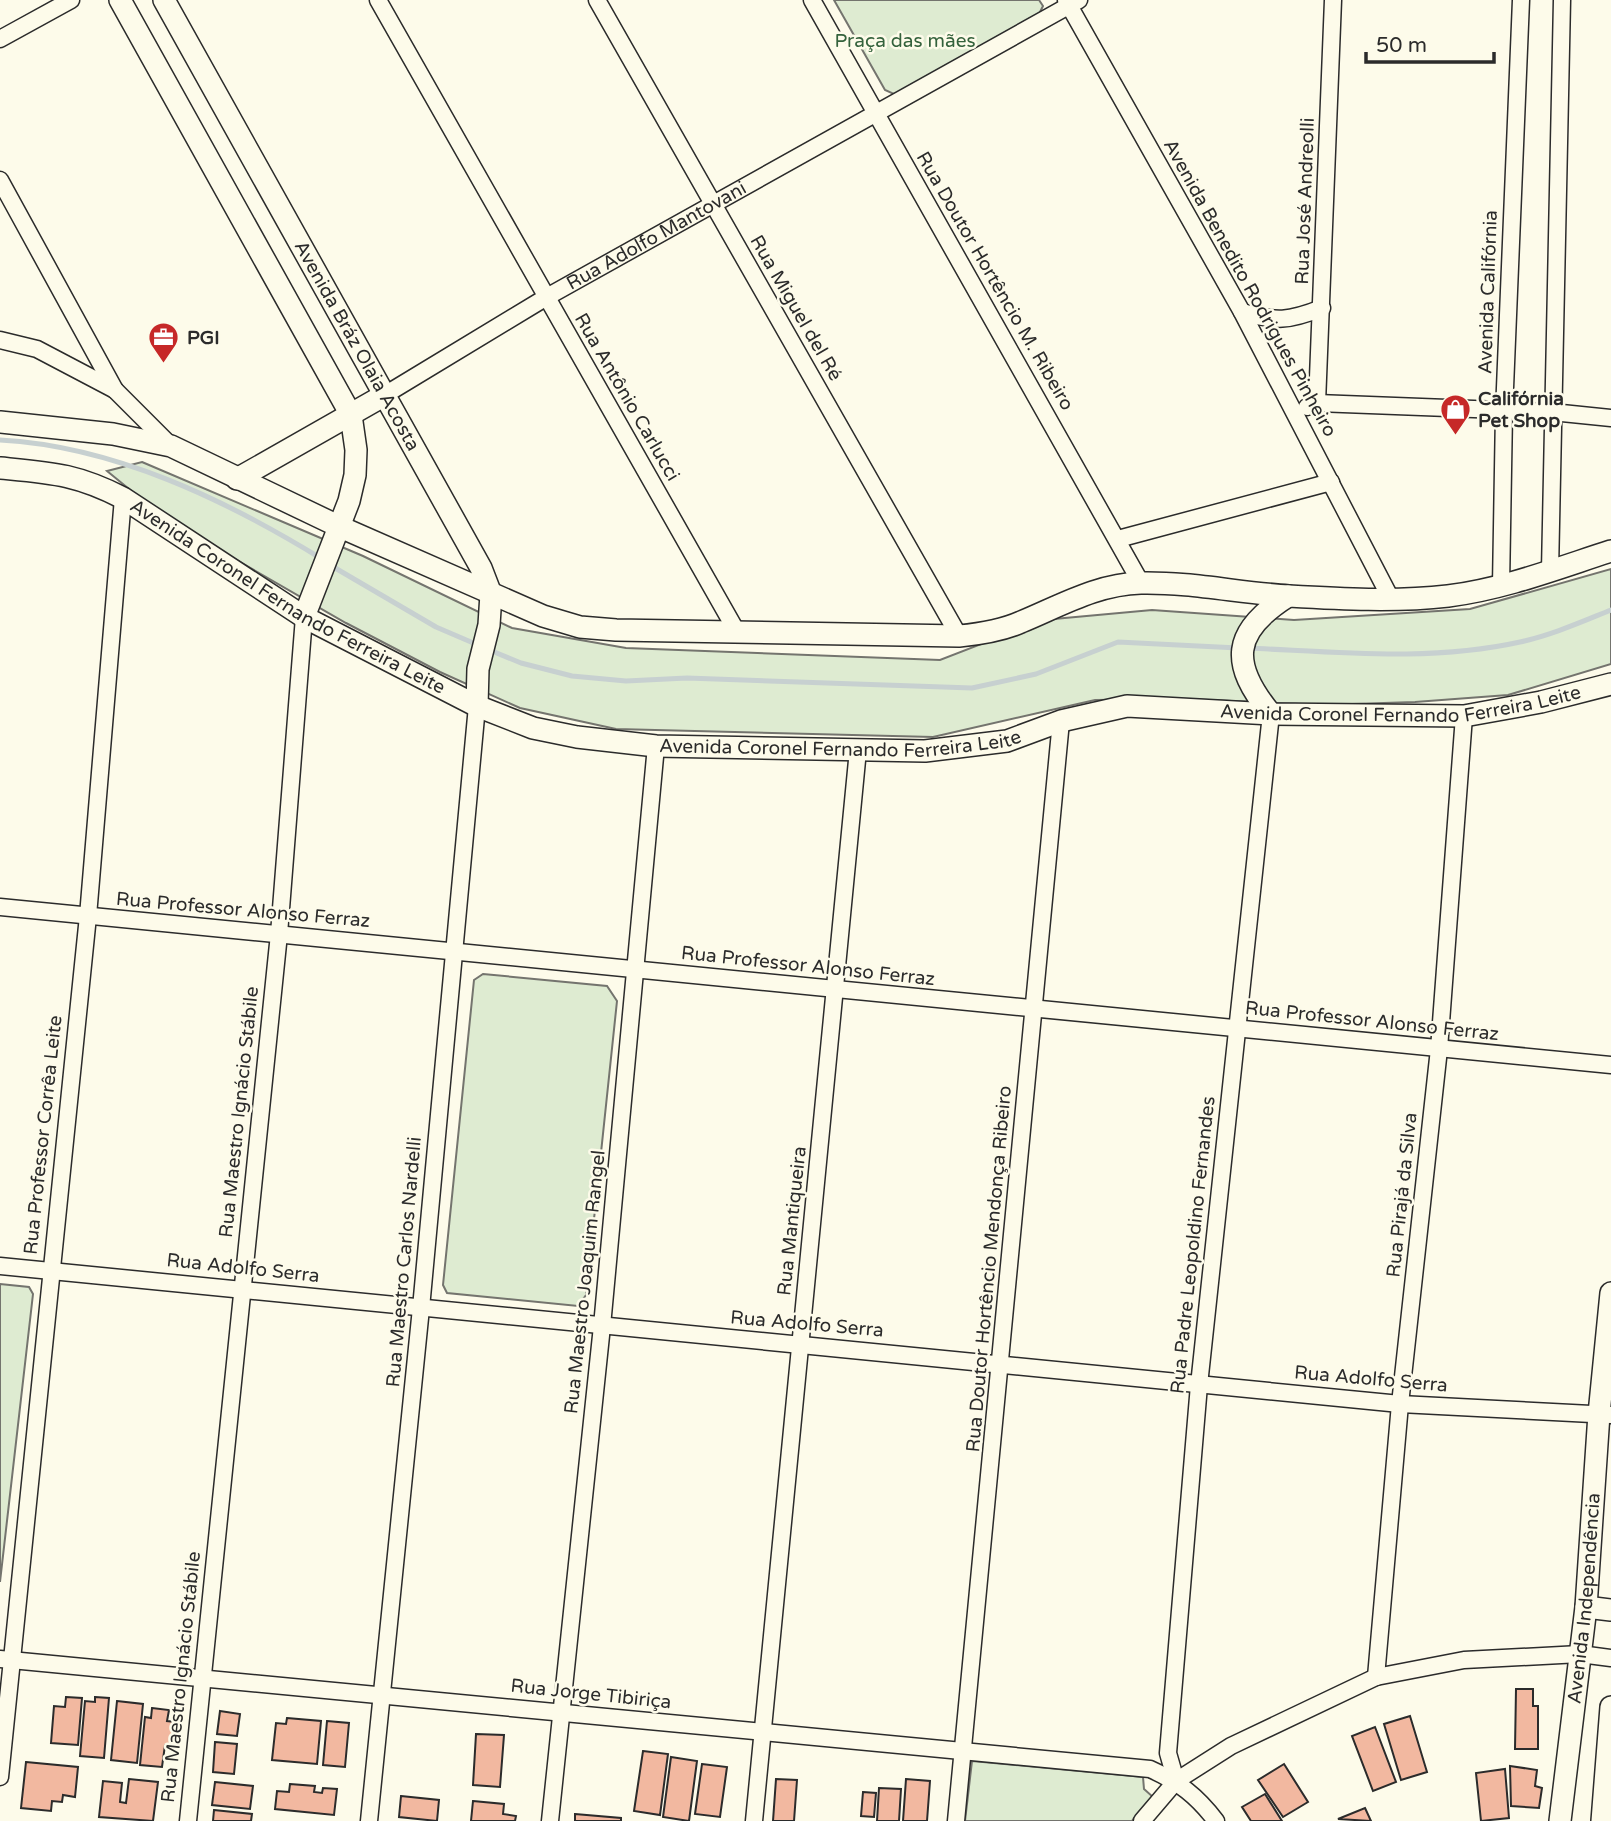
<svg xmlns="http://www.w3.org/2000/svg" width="1611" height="1821" font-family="'Varela Round',sans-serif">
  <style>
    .green { fill: #deebd1; stroke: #74746e; stroke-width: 2 }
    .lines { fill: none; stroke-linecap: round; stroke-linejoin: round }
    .stream { stroke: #c7d0d0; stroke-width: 5 }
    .building { fill: #f2b8a0; stroke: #2b2b2b; stroke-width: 2 }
    .street-casing { stroke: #2b2b2b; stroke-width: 19 }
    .secondary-casing { stroke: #2b2b2b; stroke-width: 24 }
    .street { stroke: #fdfbea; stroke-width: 16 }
    .secondary { stroke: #fdfbea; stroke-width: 21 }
    .labels { text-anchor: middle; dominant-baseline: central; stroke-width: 5; stroke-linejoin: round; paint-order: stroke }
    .park-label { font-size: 19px; fill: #34623c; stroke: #fdfbea }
    .street-label { font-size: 19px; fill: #2b2b2b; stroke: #fdfbea }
    .poi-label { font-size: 19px; font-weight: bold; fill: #2b2b2b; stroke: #fdfbea; text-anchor: start }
  </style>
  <rect width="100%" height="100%" fill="#fdfbea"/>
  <g class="green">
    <path d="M834 0H1039L1043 6 1038 16 896 95 885 90Z"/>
    <path d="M142 462 363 556 512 628 626 648 940 660 1043 620 1152 610 1294 620 1470 609 1611 569V664L1508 695 1415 702 1321 705 1186 699 1095 700 933 737 616 729 520 708 440 672 346 623 167 520 107 471Z"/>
    <path d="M483 974 607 986 617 1001 586 1295 578 1306 447 1293 443 1285 474 980Z"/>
    <path d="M0 1284 29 1287 33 1294 0 1582Z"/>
    <path d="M972 1761 1143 1777 1144 1789 1153 1797 1132 1821H965Z"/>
  </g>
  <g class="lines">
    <g class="stream">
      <path d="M0 440C114 446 226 500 322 559"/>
      <path d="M330 565 436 627 478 645"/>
      <path d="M1247 648C1338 652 1430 662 1520 642 1552 635 1581 622 1611 610"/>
      <path d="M487 649 521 663 572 676 626 681 687 678 972 688 1036 674 1118 642 1238 648"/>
    </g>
  </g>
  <g class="building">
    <path d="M1516 1689H1533V1706H1538V1749H1515Z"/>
    <path d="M66 1697 82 1698 78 1745 51 1743 54 1706 65 1707Z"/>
    <path d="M95 1697 109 1698 104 1758 80 1756 85 1701 95 1702Z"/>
    <path d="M117 1701 143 1704 137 1763 111 1760Z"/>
    <path d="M152 1708 169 1710 167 1721 176 1722 173 1746 165 1745 162 1767 140 1765 145 1717 151 1718Z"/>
    <path d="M220 1711 240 1714 237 1736 217 1734Z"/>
    <path d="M1410 1716 1427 1772 1401 1780 1384 1724Z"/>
    <path d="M287 1718 321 1721 317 1764 272 1760 276 1723 286 1724Z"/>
    <path d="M327 1721 349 1723 345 1767 323 1765Z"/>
    <path d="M1375 1727 1396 1782 1373 1791 1352 1736Z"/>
    <path d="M476 1734 504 1735 500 1787 473 1785Z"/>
    <path d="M215 1742 237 1744 234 1774 213 1772Z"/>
    <path d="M643 1751 668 1754 660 1815 634 1811Z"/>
    <path d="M671 1757 697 1761 689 1821 663 1817Z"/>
    <path d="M26 1762 78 1767 75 1797 63 1795 62 1802 52 1801 51 1811 21 1808Z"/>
    <path d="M702 1764 727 1767 720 1817 695 1814Z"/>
    <path d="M1284 1764 1308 1802 1283 1817 1258 1780Z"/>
    <path d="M1510 1766 1537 1770 1535 1786 1542 1788 1539 1808 1511 1806Z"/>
    <path d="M1505 1769 1509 1818 1481 1821 1476 1773Z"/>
    <path d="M129 1779 158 1782 153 1821 99 1817 103 1781 122 1783 120 1802 126 1803Z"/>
    <path d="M776 1779 797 1780 794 1821H773Z"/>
    <path d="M906 1779 930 1781 927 1821H903Z"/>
    <path d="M215 1782 253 1786 250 1809 212 1805Z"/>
    <path d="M290 1784 315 1786 314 1792 322 1793 323 1788 337 1789 334 1815 275 1809 277 1791 289 1792Z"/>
    <path d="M879 1788 901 1789 899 1821H877Z"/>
    <path d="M863 1792 876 1793 874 1817 861 1816Z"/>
    <path d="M1265 1794 1282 1821H1251L1242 1807Z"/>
    <path d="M401 1796 439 1800 437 1821 399 1817Z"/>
    <path d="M473 1801 504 1804 503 1814 516 1816 515 1821H471Z"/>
    <path d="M1365 1808 1371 1821 1338 1819Z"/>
    <path d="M214 1810 252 1814 251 1821H213Z"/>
    <path d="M575 1814 621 1818V1821H575Z"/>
  </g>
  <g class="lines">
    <defs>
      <g id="street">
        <path d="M378 0 737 632"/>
        <path d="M597 0 959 636"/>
        <path d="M812 0 1141 583"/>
        <path d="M1066 0 1242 312 1391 599"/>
        <path d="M0 39 71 0"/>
        <path d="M0 180 115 390 171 446"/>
        <path d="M1242 312C1276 322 1289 321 1322 308"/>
        <path d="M0 340 37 349 115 390"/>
        <path id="s1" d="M383 396 545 298 1079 0"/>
        <path d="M1317 403 1333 0"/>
        <path d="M1307 407 1317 403 1552 412 1611 418"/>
        <path d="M1118 539 1331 482"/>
        <path d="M1550 571 1562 0"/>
        <path d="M1501 586 1504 412 1521 0"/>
        <path d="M0 907 1611 1065"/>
        <path d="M0 1266 1400 1404 1611 1415"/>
        <path d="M0 1659 1150 1769C1179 1782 1197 1796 1216 1821"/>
        <path d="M1376 1677 1400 1404 1439 1049 1464 716"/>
        <path d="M0 1777 88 916 123 498"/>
        <path d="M1176 1781 1168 1753 1199 1385 1271 714"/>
        <path d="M188 1821 279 934 304 617"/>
        <path d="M369 1821 421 1308 477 706"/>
        <path d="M550 1821 602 1326 656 746"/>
        <path d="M754 1821 858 750"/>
        <path d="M956 1821 1061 721"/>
        <path d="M1142 1821 1176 1781 1231 1746 1376 1677 1464 1660 1580 1654 1611 1658"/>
      </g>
      <g id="secondary">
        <path d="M120 0 351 415 356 450 355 475 349 501 304 617"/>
        <path id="s2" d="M164 0 481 568 491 594 489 625 478 669 477 706"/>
        <path d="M0 422 113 434 171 446 338 526 543 616 580 627 616 630 959 636C980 634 1001 631 1021 622 1060 606 1097 584 1141 583 1190 582 1240 593 1289 596 1341 599 1396 602 1448 596 1504 589 1558 568 1611 551"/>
        <path id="s3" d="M0 468C52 473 76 474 123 498L304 617 477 706 533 728 577 737 656 746 925 751 1007 741 1061 721 1127 706 1271 714 1464 716 1541 702 1611 684"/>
        <path d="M237 479 383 396"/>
        <path d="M1271 714C1230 664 1231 632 1288 596"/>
        <path d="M1586 1607 1611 1610"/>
        <path id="s4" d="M1560 1821 1586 1607 1599 1414 1611 1293"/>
        <path d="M1602 1821 1611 1707"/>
      </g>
    </defs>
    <use href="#street" class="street-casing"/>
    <use href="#secondary" class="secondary-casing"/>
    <use href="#street" class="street"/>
    <use href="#secondary" class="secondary"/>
  </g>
  <defs>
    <symbol id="office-pin" viewBox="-11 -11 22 30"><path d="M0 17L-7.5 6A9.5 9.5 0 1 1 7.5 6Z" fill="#c62828" stroke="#fdfbea"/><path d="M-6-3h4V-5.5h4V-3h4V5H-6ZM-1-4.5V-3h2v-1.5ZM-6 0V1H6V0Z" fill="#fff"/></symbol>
    <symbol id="shop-pin" viewBox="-11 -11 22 30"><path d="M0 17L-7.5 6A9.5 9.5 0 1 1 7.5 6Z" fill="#c62828" stroke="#fdfbea"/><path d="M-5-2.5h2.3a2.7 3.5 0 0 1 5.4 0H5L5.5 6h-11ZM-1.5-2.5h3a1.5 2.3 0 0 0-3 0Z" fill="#fff"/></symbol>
  </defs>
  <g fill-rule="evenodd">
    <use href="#office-pin" x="146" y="320" width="35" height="47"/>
    <use href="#shop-pin" x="1438" y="392" width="35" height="47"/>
  </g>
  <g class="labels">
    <g class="park-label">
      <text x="905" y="41">Praça das mães</text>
    </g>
    <g class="street-label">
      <text transform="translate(1305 201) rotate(-88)">Rua José Andreolli</text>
      <text stroke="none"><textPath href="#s1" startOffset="317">Rua Adolfo Mantovani</textPath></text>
      <text transform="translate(995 281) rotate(60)">Rua Doutor Hortêncio M. Ribeiro</text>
      <text transform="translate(1250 288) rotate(61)">Avenida Benedito Rodrigues Pinheiro</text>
      <text transform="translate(1488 292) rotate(-88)">Avenida Califórnia</text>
      <text transform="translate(796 308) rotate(60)">Rua Miguel del Ré</text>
      <text stroke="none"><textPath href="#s2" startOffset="396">Avenida Bráz Olaia Acosta</textPath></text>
      <text transform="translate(627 397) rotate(60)">Rua Antônio Carlucci</text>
      <text stroke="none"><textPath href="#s3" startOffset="320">Avenida Coronel Fernando Ferreira Leite</textPath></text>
      <text stroke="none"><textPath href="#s3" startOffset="1475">Avenida Coronel Fernando Ferreira Leite</textPath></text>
      <text stroke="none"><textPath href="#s3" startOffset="908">Avenida Coronel Fernando Ferreira Leite</textPath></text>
      <text transform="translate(243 910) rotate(5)">Rua Professor Alonso Ferraz</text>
      <text transform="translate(808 966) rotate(6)">Rua Professor Alonso Ferraz</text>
      <text transform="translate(1372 1021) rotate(6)">Rua Professor Alonso Ferraz</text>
      <text transform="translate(239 1112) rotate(-84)">Rua Maestro Ignácio Stábile</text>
      <text transform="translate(43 1135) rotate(-84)">Rua Professor Corrêa Leite</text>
      <text transform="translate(1402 1195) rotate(-84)">Rua Pirajá da Silva</text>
      <text transform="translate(792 1221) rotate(-84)">Rua Mantiqueira</text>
      <text transform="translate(1193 1245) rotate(-84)">Rua Padre Leopoldino Fernandes</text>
      <text transform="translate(404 1262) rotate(-85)">Rua Maestro Carlos Nardelli</text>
      <text transform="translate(243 1268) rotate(6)">Rua Adolfo Serra</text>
      <text transform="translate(989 1269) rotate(-85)">Rua Doutor Hortêncio Mendonça Ribeiro</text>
      <text transform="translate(585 1282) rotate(-84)">Rua Maestro Joaquim Rangel</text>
      <text transform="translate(807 1324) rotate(5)">Rua Adolfo Serra</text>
      <text transform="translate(1371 1379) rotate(5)">Rua Adolfo Serra</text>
      <text stroke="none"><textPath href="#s4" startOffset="224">Avenida Independência</textPath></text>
      <text transform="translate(181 1677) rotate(-84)">Rua Maestro Ignácio Stábile</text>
      <text transform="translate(591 1694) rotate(6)">Rua Jorge Tibiriça</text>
    </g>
    <g class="poi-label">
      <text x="187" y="338">PGI</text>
      <text x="1478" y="399">Califórnia<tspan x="1478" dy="22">Pet Shop</tspan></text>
    </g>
  </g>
  <path d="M1366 52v10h128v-10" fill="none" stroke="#2b2b2b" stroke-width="3.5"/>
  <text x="1376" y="52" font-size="21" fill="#2b2b2b" stroke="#fdfbea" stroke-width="5" paint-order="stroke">50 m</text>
</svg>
